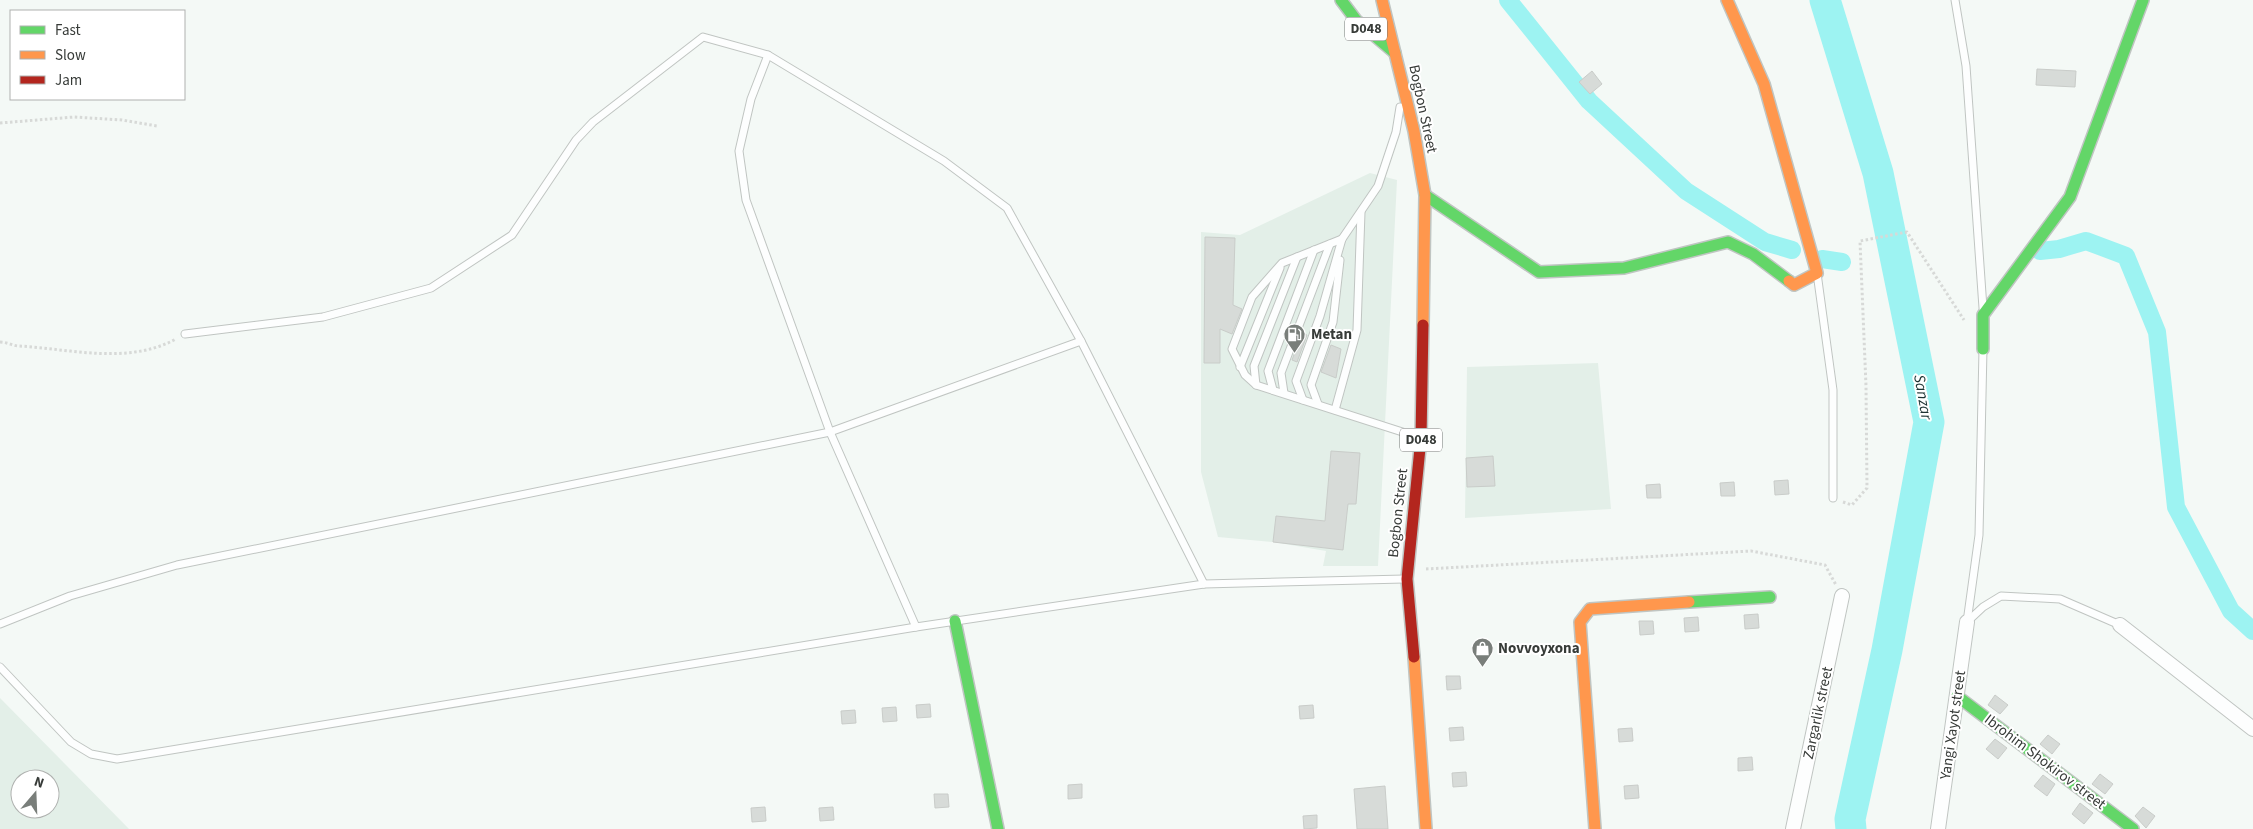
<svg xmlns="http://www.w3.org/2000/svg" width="2253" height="829" font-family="'Source Sans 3',sans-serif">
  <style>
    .built { fill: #e3efe8; fill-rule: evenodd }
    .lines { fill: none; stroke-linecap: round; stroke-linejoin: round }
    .canal { stroke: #9df3f2; stroke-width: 18 }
    .river { stroke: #9df3f2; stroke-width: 31 }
    .building { fill: #d7dbd8; stroke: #c9ccc9 }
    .lane-casing { stroke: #c0c5c2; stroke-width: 9 }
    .street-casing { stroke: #c0c5c2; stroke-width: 16 }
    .fast-casing { stroke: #c0c5c2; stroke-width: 14 }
    .slow-casing { stroke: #c0c5c2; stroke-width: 14 }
    .jam-casing { stroke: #c0c5c2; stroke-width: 14 }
    .path { stroke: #d7d9d7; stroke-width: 3; stroke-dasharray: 2.5 2.5; stroke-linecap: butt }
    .lane { stroke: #fdfefe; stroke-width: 7 }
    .street { stroke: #fdfefe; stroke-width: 14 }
    .fast { stroke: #63d668; stroke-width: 11 }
    .slow { stroke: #ff974d; stroke-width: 11 }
    .jam { stroke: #b3261e; stroke-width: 11 }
    .labels { text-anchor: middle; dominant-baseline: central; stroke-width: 4; stroke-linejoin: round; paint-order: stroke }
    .shield { fill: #fff; stroke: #737674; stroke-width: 1 }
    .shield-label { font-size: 14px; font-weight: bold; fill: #373b38 }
    .street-label { font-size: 15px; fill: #373b38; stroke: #fff }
    .poi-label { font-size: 15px; font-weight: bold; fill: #373b38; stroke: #fff; text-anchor: start }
    .water-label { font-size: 16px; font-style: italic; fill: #1d3333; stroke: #fff }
  </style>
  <rect width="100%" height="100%" fill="#f4f9f6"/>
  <g class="built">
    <path d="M1370 173 1397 180 1378 566H1323L1326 551 1273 542 1218 537 1201 472V232L1240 235Z"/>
    <path d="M1598 363 1611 509 1465 518 1467 367Z"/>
    <path d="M0 698 129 829H0ZM20 779H50V809H20Z"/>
  </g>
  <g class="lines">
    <g class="canal">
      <path d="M1508 0 1589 101 1686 191 1765 242 1792 250"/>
      <path d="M2040 251 2059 249 2086 241 2126 256 2157 332 2176 507 2231 611 2253 631"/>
      <path d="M1822 259 1842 262"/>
    </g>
    <path class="river" d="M1825 0 1878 173 1929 422 1887 650 1850 819 1851 829"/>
  </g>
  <g class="building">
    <path d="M2037 69 2076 71 2075 87 2036 85Z"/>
    <path d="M1592 71 1602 84 1590 94 1579 82Z"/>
    <path d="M1205 237 1235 238 1233 305 1242 309 1232 334 1220 329V363H1204Z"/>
    <path d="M1302 333 1307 335 1297 362 1292 360Z"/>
    <path d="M1331 345 1341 349 1336 378 1321 372Z"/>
    <path d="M1331 451 1360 453 1356 504H1348L1343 550 1273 542 1276 516 1325 521Z"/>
    <path d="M1493 456 1495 486 1467 487 1466 458Z"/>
    <path d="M1788 480 1789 494 1775 495 1774 481Z"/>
    <path d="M1734 482 1735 496H1721L1720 483Z"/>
    <path d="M1660 484 1661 498H1647L1646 485Z"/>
    <path d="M1758 614 1759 628 1745 629 1744 615Z"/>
    <path d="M1698 617 1699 631 1685 632 1684 618Z"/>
    <path d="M1639 621H1653L1654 634 1640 635Z"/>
    <path d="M1446 676H1460L1461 689 1447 690Z"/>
    <path d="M1995 695 2008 705 2000 714 1988 705Z"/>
    <path d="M930 704 931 717 917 718 916 705Z"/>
    <path d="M1313 705 1314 718 1300 719 1299 706Z"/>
    <path d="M896 707 897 721 883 722 882 708Z"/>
    <path d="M855 710 856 723 842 724 841 711Z"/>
    <path d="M1463 727 1464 740 1450 741 1449 728Z"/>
    <path d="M1632 728 1633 741 1619 742 1618 729Z"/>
    <path d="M2048 735 2060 744 2052 754 2040 744Z"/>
    <path d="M1995 739 2007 748 1998 759 1986 749Z"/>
    <path d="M1752 757 1753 770 1738 771V758Z"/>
    <path d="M1466 772 1467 786 1453 787 1452 773Z"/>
    <path d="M2100 774 2113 784 2105 794 2092 784Z"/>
    <path d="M2043 775 2055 784 2047 796 2034 786Z"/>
    <path d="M1082 784V798L1068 799V785Z"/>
    <path d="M1638 785 1639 798 1625 799 1624 786Z"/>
    <path d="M1385 786 1388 829H1357L1354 789Z"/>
    <path d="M934 794H948L949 807 935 808Z"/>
    <path d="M2080 803 2093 813 2084 824 2072 814Z"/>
    <path d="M765 807 766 821 752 822 751 808Z"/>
    <path d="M833 807 834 820 820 821 819 808Z"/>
    <path d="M2143 807 2155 816 2146 828 2135 816Z"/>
    <path d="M1317 815V828L1304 829 1303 816Z"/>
  </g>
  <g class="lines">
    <defs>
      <g id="lane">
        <path d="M1955 0 1966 66 1983 308"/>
        <path d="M768 55 751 99 739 151 746 200 830 432 916 627"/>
        <path d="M1342 239 1282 263 1252 297 1232 349 1245 375 1256 385 1418 437"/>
        <path d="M1817 273 1833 390V498"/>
        <path d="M185 334 323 317 431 288 512 235 576 140 593 122 703 37 768 55 944 161 1007 208 1081 341 1204 584"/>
        <path d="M1240 367 1280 268"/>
        <path d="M1256 385 1254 366 1297 257"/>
        <path d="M1273 390 1268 371 1314 250"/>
        <path d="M1284 393 1281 373 1330 244"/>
        <path d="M1303 400 1296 381 1320 316 1342 239 1378 186 1396 132 1400 107"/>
        <path d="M1318 404 1311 385 1333 322 1340 260"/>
        <path d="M1335 410 1357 330 1361 212"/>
        <path d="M1967 622 1979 535 1983 349"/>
        <path d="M1967 622 1983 607 2001 596 2060 599 2120 625"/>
        <path d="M0 624 70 596 177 565 830 432 1081 341"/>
        <path d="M0 667 71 742 91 754 117 759 916 627 1204 584 1404 579"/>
      </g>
      <g id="street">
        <path d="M2120 625 2253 729"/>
        <path d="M1793 829 1842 596"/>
        <path d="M1938 829 1967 622"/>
      </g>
      <g id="fast">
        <path d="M1341 0 1356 20 1395 53"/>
        <path d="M1425 195 1539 272 1624 268 1728 242 1753 254 1789 281"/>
        <path d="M1983 349V315L2070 197 2143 0"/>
        <path d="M1689 602 1770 597"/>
        <path d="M955 621 998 829"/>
        <path d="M1957 696 2133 829"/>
      </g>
      <g id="slow">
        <path d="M1382 0 1414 131 1425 195 1423 325"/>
        <path d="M1727 0 1764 84 1817 273 1794 285 1789 281"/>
        <path d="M1414 657 1426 829"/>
        <path d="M1595 829 1580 622 1590 609 1689 602"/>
      </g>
      <path id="jam" d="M1414 657 1407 579 1421 438 1423 325"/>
    </defs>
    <use href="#lane" class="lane-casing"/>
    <use href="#street" class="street-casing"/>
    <use href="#fast" class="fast-casing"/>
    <use href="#slow" class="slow-casing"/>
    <use href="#jam" class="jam-casing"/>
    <g class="path">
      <path d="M0 123 74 117 122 120 157 126"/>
      <path d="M0 342C7 342 13 346 19 346 71 349 128 365 176 339"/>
      <path d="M1843 502 1852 505 1867 488 1866 386 1860 241 1907 232 1964 320"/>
      <path d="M1426 569 1751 551 1825 565 1836 585"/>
    </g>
    <use href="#lane" class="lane"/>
    <use href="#street" class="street"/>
    <use href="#fast" class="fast"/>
    <use href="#slow" class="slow"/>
    <use href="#jam" class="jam"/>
  </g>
  <defs>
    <symbol id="fuel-pin" viewBox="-11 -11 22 30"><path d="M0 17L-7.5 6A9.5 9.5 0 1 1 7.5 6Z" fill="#797e7a" stroke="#fff"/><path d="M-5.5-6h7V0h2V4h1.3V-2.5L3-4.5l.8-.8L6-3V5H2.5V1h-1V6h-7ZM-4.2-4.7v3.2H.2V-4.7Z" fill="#fff"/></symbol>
    <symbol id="shop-pin" viewBox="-11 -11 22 30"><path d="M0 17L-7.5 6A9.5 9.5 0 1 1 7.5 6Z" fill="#797e7a" stroke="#fff"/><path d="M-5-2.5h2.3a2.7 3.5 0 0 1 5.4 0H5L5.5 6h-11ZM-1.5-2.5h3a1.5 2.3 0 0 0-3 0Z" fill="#fff"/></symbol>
  </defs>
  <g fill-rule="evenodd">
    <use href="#fuel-pin" x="1282" y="322" width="25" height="34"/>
    <use href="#shop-pin" x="1470" y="636" width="25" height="34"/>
  </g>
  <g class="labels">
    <g class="shield">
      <rect x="1345" y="17.5" width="42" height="23" rx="4"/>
      <rect x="1400" y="428.5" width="42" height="23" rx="4"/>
    </g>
    <g class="shield-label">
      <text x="1366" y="29">D048</text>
      <text x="1421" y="440">D048</text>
    </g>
    <g class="street-label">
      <text transform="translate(1423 109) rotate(78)">Bogbon Street</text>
      <text transform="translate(1398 513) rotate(-84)">Bogbon Street</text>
      <text transform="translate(1818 713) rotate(-78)">Zargarlik street</text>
      <text transform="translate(1953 725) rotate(-82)">Yangi Xayot street</text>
      <text transform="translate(2045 762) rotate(37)">Ibrohim Shokirov street</text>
    </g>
    <g class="poi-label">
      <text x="1311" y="334">Metan</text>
      <text x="1498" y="648">Novvoyxona</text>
    </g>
    <g class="water-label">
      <text transform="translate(1923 397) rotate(80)">Sanzar</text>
    </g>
  </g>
  <rect x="10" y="10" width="175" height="90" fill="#ffffff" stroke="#afb1af"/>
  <rect x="20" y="26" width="25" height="8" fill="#63d668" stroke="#afb1af"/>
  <text x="55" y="35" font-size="15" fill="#373b38">Fast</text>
  <rect x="20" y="51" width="25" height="8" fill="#ff974d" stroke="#afb1af"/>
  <text x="55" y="60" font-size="15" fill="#373b38">Slow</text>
  <rect x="20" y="76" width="25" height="8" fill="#b3261e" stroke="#afb1af"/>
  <text x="55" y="85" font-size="15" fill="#373b38">Jam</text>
  <g transform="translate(35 794) rotate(19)"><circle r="24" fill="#ffffff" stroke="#afb1af"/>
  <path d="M0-4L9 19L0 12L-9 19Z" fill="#797e7a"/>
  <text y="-8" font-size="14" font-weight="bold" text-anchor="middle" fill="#373b38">N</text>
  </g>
</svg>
